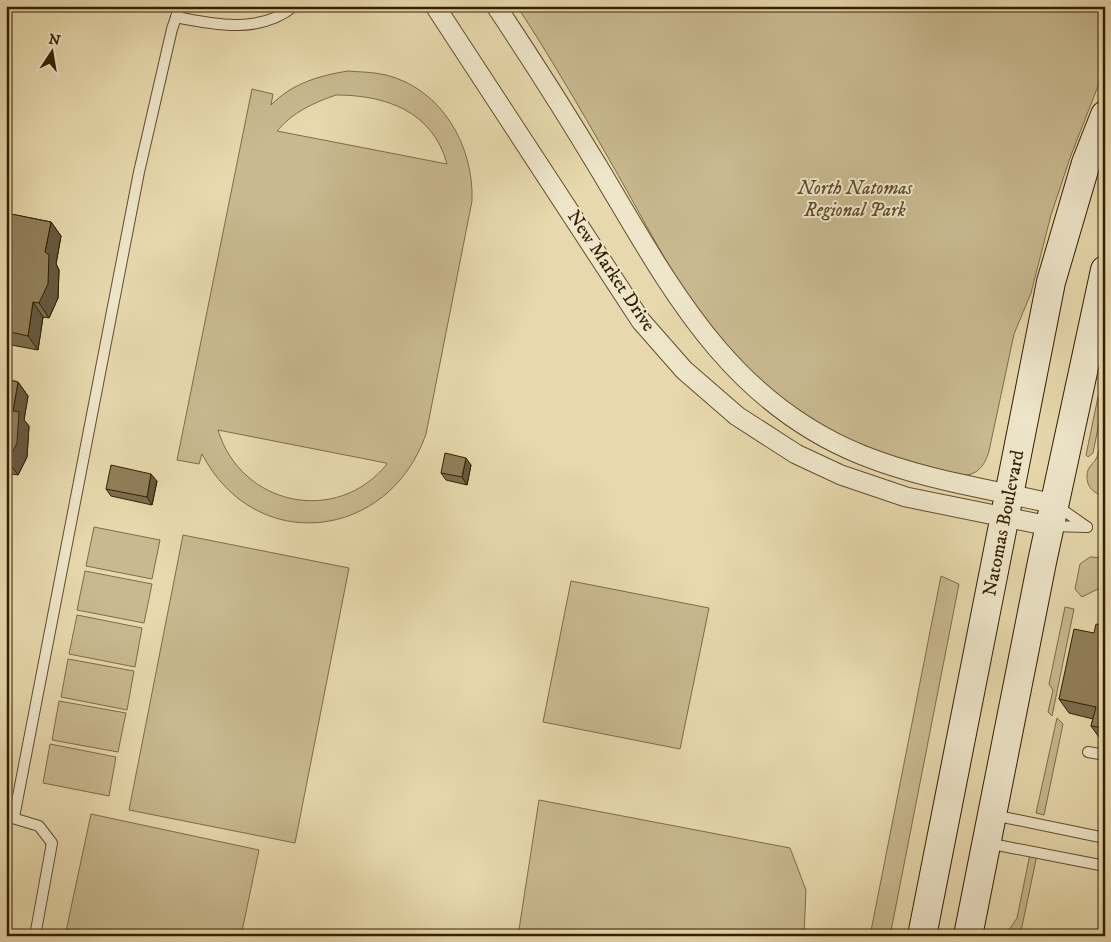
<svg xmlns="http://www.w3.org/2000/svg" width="1111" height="942" font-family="'IM FELL DW Pica',serif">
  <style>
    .green { fill: #c9b990; stroke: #7e6c48; fill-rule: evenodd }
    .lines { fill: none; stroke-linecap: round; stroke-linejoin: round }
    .lane-casing { stroke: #614d2b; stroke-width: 12 }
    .street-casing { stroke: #614d2b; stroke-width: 21 }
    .secondary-casing { stroke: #341e00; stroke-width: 30 }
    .lane { stroke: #efe6ca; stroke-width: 10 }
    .street { stroke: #efe6ca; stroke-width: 19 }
    .secondary { stroke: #efe6ca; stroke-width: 28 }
    .wall { fill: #7d6d4d; stroke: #341e00 }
    .shaded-wall { fill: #66593f; stroke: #341e00 }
    .building { fill: #917f5a; stroke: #341e00 }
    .labels { text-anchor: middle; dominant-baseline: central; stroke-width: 4; stroke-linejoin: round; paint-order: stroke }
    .park-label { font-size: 19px; font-style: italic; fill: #614c2b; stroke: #efe6ca }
    .street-label { font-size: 19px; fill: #341e00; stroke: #efe6ca }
  </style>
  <rect width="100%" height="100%" fill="#e7d9ad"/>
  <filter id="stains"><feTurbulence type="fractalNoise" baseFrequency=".004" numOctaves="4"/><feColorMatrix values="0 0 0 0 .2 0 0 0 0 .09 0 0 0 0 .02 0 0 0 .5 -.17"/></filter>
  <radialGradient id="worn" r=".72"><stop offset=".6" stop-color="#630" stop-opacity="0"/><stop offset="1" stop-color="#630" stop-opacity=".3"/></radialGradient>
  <g class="green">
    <path d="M517 6H1105V68L1070 158 1051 215 1031 293 1014 334 989 451C985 466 976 477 960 475 939 470 917 465 897 459 839 440 771 397 730 351 687 302 657 245 626 189 591 127 556 66 517 6Z"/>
    <path d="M348 71C360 72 374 72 386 75 442 89 474 146 472 201L426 434C389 541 255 556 202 454L199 464 177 460 252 89 273 94 271 105C293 83 318 76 348 71ZM336 95C385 95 433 111 447 164L277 131C293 112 313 103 336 95ZM218 430 386 463 387 464C337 526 241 506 218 430Z"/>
    <path d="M1098 397 1104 398 1093 453 1088 457 1086 455Z"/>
    <path d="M1105 421V496C1092 494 1084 484 1088 470 1090 465 1095 462 1097 457 1101 446 1102 433 1105 421Z"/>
    <path d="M94 527 160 540 152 579 86 566Z"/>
    <path d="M183 535 349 568 295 843 129 810Z"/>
    <path d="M1090 557 1105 558 1102 587 1082 597 1075 589 1080 564Z"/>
    <path d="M85 571 152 584 144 623 77 610Z"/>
    <path d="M941 576 959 584 890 936H870Z"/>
    <path d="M571 581 709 608 680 749 543 722Z"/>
    <path d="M1065 607 1074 609 1052 716 1048 712 1053 690 1049 684Z"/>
    <path d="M77 615 142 628 135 667 69 654Z"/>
    <path d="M68 659 134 671 127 710 61 697Z"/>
    <path d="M59 701 126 713 118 752 52 740Z"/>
    <path d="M1057 718 1063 724 1044 815 1036 813Z"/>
    <path d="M50 744 116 757 109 796 43 783Z"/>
    <path d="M539 800 790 848 806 890 804 936H518Z"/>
    <path d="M91 814 259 850 241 936H65Z"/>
    <path d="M1030 854 1037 855 1020 936H1005L1017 918Z"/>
  </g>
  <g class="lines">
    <defs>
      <g id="lane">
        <path d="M176 17C215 25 261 34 294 6"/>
        <path d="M1057 506 1087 527"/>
        <path d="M1050 526 1087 527"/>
        <path d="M1088 752 1105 755"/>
        <path d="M993 815 1105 838"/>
        <path d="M6 816 39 826 52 843 35 936"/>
        <path d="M14 817 139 172 172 29 180 6"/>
        <path d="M987 843 1105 866"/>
      </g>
      <g id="street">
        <path d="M435 6 641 321 684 370 737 416 796 454 841 475 906 497 1049 526"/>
        <path d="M496 6C532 60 567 115 600 170 670 287 728 401 862 455 924 480 990 489 1054 504"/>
      </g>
      <g id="secondary">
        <path id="s1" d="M922 936 1051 282 1086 163 1105 115"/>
        <path d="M968 936 1042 562 1105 270"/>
      </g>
    </defs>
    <use href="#lane" class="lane-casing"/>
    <use href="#street" class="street-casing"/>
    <use href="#secondary" class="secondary-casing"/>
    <use href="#lane" class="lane"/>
    <use href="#street" class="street"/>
    <use href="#secondary" class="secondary"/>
  </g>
  <g class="wall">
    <path d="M6 213 51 222 61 236 56 264 59 270 58 298 49 318 43 317 38 350 6 344Z"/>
    <path d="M6 379 18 382 28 396 24 420 29 426 27 457 18 475 12 474 6 502Z"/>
    <path d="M471 465 467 485 446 480 441 473Z"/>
    <path d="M157 481 152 505 111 496 106 489Z"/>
    <path d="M1105 626V741L1101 740 1091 726 1093 719 1069 713 1059 699 1094 633Z"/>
  </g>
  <g class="shaded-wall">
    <path d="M51 222 61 236 56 264 59 270 58 298 49 318 39 303 45 252Z"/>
    <path d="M33 302 43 317 38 350 28 336Z"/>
    <path d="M18 382 28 396 24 420 29 426 27 457 18 475 8 461 13 411Z"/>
    <path d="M466 458 471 465 467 485 462 477Z"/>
    <path d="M6 466 12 474 6 502Z"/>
    <path d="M151 474 157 481 152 505 147 497Z"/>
  </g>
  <g class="building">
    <path d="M6 213 51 222 45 252 49 255 48 284 39 303 33 302 28 336 6 331Z"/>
    <path d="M6 379 18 382 13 411 19 412 17 443 8 461H6Z"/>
    <path d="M445 453 466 458 462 477 441 473Z"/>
    <path d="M111 465 151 474 147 497 106 489Z"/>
    <path d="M1096 624 1105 626V728L1091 726 1096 707 1059 699 1074 629 1094 633Z"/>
  </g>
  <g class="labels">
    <g class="park-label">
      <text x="855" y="188">North Natomas<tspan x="855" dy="22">Regional Park</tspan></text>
    </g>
    <g class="street-label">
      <text transform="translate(611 271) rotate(56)">New Market Drive</text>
      <text stroke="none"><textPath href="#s1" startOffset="421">Natomas Boulevard</textPath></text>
    </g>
  </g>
  <rect width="1111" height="942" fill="none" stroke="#e7d9ad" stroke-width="25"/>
  <rect x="8" y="8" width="1096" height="927" fill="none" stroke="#341e00" stroke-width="2.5"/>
  <rect x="12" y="12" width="1086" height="917" fill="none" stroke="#341e00"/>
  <g transform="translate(52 52) rotate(12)" stroke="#efe6ca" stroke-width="4" paint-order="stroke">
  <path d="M0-4L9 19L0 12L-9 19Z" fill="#341e00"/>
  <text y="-8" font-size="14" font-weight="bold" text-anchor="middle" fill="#341e00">N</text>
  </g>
  <rect width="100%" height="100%" filter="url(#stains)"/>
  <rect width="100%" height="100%" fill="url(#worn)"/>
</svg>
